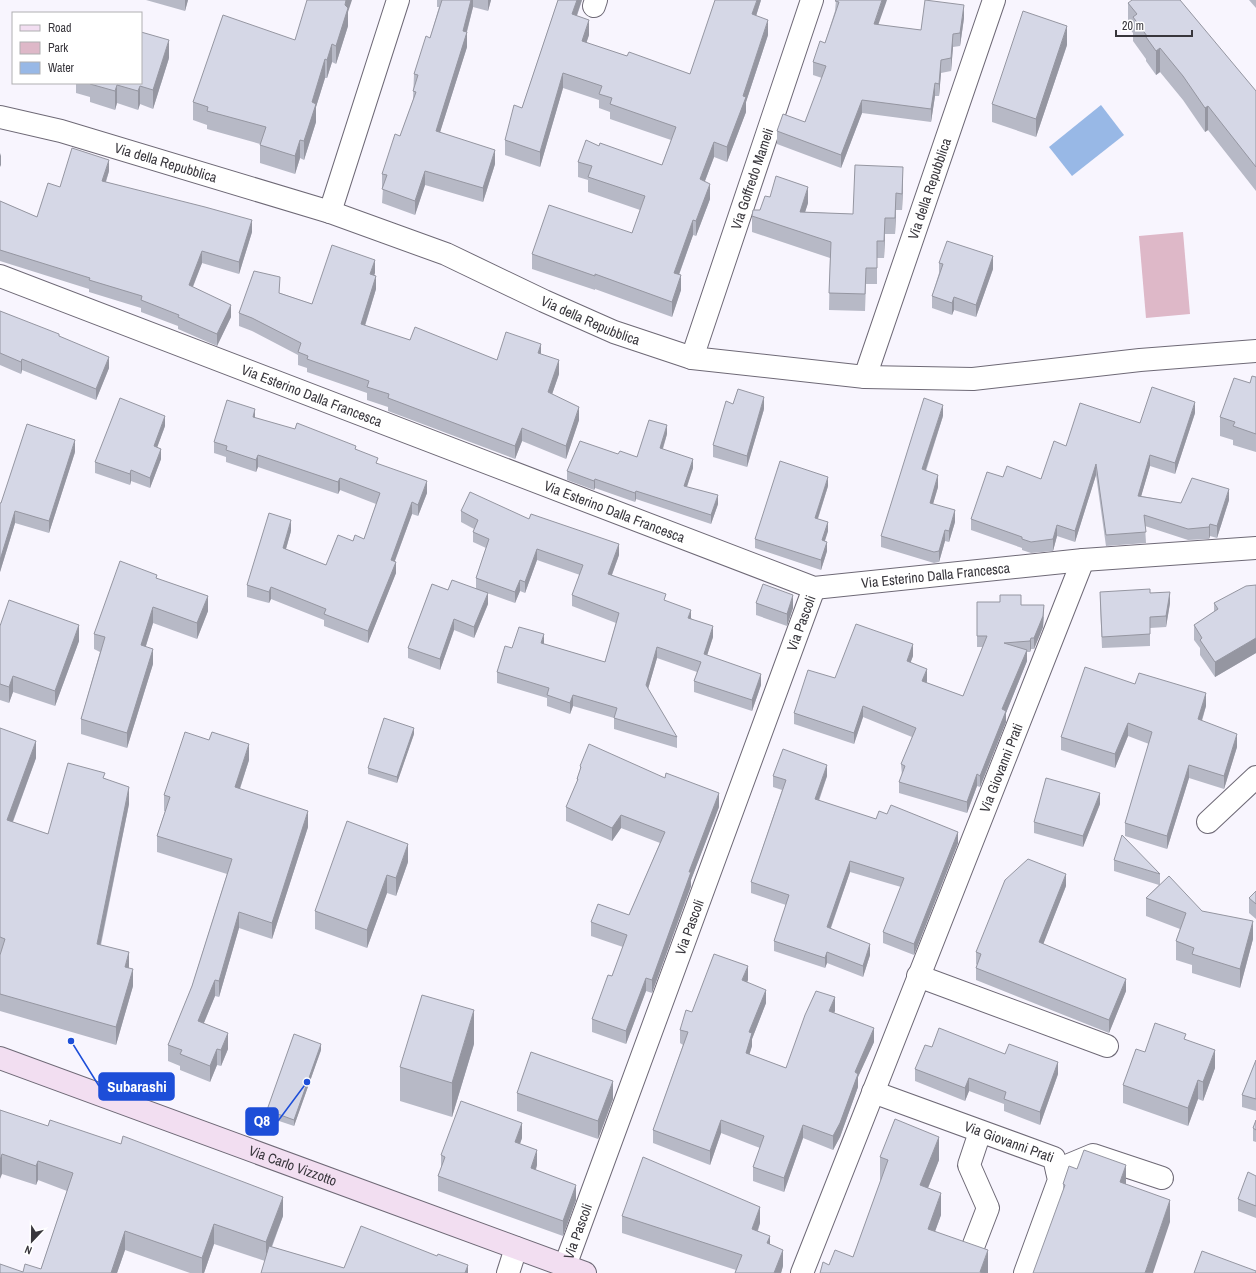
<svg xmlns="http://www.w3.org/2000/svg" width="1256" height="1273" font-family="'Archivo Narrow',sans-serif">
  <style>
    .green { fill: #deb8c8 }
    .water { fill: #98b8e6 }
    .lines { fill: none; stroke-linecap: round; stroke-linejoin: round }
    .street-casing { stroke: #6e6976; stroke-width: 24 }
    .secondary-casing { stroke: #6e6976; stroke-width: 24 }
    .street { stroke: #fff; stroke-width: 22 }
    .secondary { stroke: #f2def1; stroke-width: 22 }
    .wall { fill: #b7b9c6 }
    .shaded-wall { fill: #9596a1 }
    .building { fill: #d5d7e6; stroke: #9596a1 }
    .labels { text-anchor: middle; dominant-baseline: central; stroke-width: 3; stroke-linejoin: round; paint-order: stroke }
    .street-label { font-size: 14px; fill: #38363c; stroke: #fff }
    .leader { fill: none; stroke: #1d4ed8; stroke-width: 1.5 }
    .callout-dot { fill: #1d4ed8; stroke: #fff; stroke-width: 1.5 }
    .callout { fill: #1d4ed8; stroke: #1d4ed8; stroke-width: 1.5 }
    .callout-label { font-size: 15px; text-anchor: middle; font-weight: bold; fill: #fff }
  </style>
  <rect width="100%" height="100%" fill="#f8f5fe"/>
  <path class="green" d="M1183 232 1190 314 1146 318 1139 236Z"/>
  <path class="water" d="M1101 105 1124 135 1072 176 1049 147Z"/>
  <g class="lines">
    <defs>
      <g id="street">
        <path d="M594 6 596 0"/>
        <path id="s1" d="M0 117 61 131 330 212 446 254 544 301 614 332 692 358 865 377 973 379 1140 360 1256 351"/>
        <path d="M330 212 398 0"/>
        <path id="s2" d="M0 276 814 588 1083 560 1256 548"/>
        <path id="s3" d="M692 358 812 0"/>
        <path id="s4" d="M865 377 994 0"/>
        <path d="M1208 822 1256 777"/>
        <path d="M918 976 1107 1046"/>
        <path id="s5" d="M873 1092 1054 1158 1059 1180 1025 1273"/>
        <path d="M1057 1170 1093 1155 1162 1178"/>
        <path d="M973 1247 988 1208 969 1165 980 1132"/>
        <path id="s6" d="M565 1266 814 588"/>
        <path d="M508 1273 516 1248"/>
        <path id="s7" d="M802 1273 1083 560"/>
      </g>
      <g id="secondary">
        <path id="s8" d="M0 1058 585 1273"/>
      </g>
    </defs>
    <use href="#street" class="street-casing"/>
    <use href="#secondary" class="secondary-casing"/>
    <use href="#street" class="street"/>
    <use href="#secondary" class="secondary"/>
  </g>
  <g class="wall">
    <path d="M146 0H188L185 11Z"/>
    <path d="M437 0H491L488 11 473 7 467 32V47L440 132 495 164 483 202 425 185 415 215 382 203 383 188H382V174L400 136 413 100 414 74 430 38 439 7H437Z"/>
    <path d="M558 0H582L577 16 589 35 586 43 627 56 690 74 761 0 756 16 768 35 746 102V112L727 162 714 157 705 181 710 199 696 236 693 235 679 275 681 290 672 317 595 289V290L532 269V254L632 233 640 210 588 192V180L578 177V162L599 146 662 165 671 140 610 119V112L599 108V100L563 88 540 167 505 155V140L522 108Z"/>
    <path d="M836 0 878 25 921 30 964 18 960 46 953 47 951 71 941 73 939 96H935L931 122 862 113 841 168 777 144V131L805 122 822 78 813 75V62L825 43 835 11Z"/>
    <path d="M1249 0H1256V8Z"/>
    <path d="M1128 3 1256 91V191L1208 130 1205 132 1183 100 1160 72 1156 75 1146 61V59L1133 41V33L1128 27Z"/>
    <path d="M348 12V26L336 64 332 62 327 78H325L316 107V122L304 160 300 158 295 174 260 163V144L207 129V125L193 120V102L295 40Z"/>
    <path d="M1067 45 1036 137 992 122V104Z"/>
    <path d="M169 58 153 109 140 104 138 110 117 103 115 110 90 102V97L76 93V83H141Z"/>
    <path d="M109 171 106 182 252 232 239 274 202 263 193 287 231 317 217 346 178 329V326L141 312V308L89 292V289L0 261V201L37 217 60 187Z"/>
    <path d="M903 183 902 210H896L895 234H885L884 258H877V284H866L865 311 829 310 830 258 752 232V216L760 210 770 197 808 203 805 212 853 214Z"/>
    <path d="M939 263 993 269 976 317 954 310 952 315 932 308V296L939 273Z"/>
    <path d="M375 273 374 275 376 289 365 326 410 340 497 360 541 354 559 374 552 394 579 420 566 459 522 441 515 459 388 411V407L367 400V393L307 372V368L298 365V355L252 331 239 326V313L280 293 312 304Z"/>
    <path d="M0 311 59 336 109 368 96 400 22 370 21 374 0 365Z"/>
    <path d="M1256 377V452L1233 445V440L1220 436V417L1250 383Z"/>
    <path d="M764 409 747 467 713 457V445Z"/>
    <path d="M1195 413 1175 474 1150 466 1141 496 1181 503 1229 500 1217 538 1210 536 1209 539 1188 540 1145 526 1146 543 1106 546 1096 475 1075 542 1057 536 1053 551 1031 553 1022 550V548L971 530V519L1003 477 1041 479 1066 446 1140 423Z"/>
    <path d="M943 416 926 471 938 487 933 504 955 522 949 542 945 541 939 562 934 563 881 547V536Z"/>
    <path d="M255 418 356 449 378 464 427 493 418 516 412 514 395 561 396 573 368 643 324 626V620L271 599 269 603 247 597V585L291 531 286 549 326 565 353 541 364 539 376 504 340 490 338 494 258 467 256 472 226 462V457L214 453V442Z"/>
    <path d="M165 426 157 447 161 459 150 488 131 481 130 485 95 473V462Z"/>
    <path d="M667 434 663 449 693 468 687 487 718 504 711 524 636 499 635 502 595 488 594 490 567 480V471L618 454 637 457Z"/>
    <path d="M75 452 49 533 15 523 0 572V503H1Z"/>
    <path d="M828 486 818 519 828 531 825 541 827 551 821 570 755 548V539Z"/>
    <path d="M461 511 529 519 619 555 612 575 666 601 691 618 713 637 707 655 761 685 752 711 694 692V681L697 672 657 658 648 689 677 737V748L614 729V718L573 706 570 714 547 706V698L497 683V672L512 648 544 644 605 662 616 623 572 606V595L580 575 537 560 525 593 520 591 515 603 476 589V578L486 548 473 542V532L474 529 461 522Z"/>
    <path d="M157 578 208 611 197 639 153 623 146 646 153 664 127 748 81 734V719L100 652 94 649V634Z"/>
    <path d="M432 584 488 604 474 638 454 630 440 670 408 658V648Z"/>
    <path d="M1256 585V653L1215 677 1200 655V648L1194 640V625L1214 612V603Z"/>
    <path d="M1100 592 1150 593 1170 603 1166 627 1150 628V646L1102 648 1100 604Z"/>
    <path d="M977 602 1021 605 1044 617 1043 627 1034 649H1031L1030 652H1027V661L1006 713V722L980 787 977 786 967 813 899 793V782L902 776 901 764 912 737 863 717 854 744 794 724V713L835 678 913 656 910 663 927 681V683L963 696 983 647H977Z"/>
    <path d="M756 603 793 608 787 626 756 615Z"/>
    <path d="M0 626 79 641 55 706 13 692 9 703 0 700Z"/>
    <path d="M1135 684 1206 706 1202 721 1237 747 1224 789 1189 778 1167 849 1125 836V823L1149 744 1128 736 1115 768 1061 750V737Z"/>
    <path d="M0 728 36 758 13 822 48 834 105 778 129 804 101 945 129 968 133 986 116 1045 0 1011Z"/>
    <path d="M414 734 397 783 368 774V768Z"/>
    <path d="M249 760 240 789 308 827 272 939 239 928 219 997 215 996 204 1023 228 1049 221 1066 217 1065 210 1082 180 1070V1066L168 1061V1045L192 986 227 874 157 852V836L165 811H164V795Z"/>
    <path d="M580 766 719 807 691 880V886L652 993 646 991 626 1044 592 1032V1019L612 976 623 947 591 936V922L629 915 660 843 621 828 612 841 566 821V807L577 782V779L580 770Z"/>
    <path d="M773 776H827L819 801 876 819 958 843 914 955 883 943V932L901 887 850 872 831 928 870 955 863 977 827 963 825 968 774 951V941L786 905 751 893V882L782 790 773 787Z"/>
    <path d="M1100 804 1083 847 1034 833V822Z"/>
    <path d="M1114 860 1160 874V885L1202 911 1253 939 1240 988 1192 973V965L1176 960V941L1180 929 1146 916V898L1159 885 1114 871Z"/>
    <path d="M408 862 396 896 387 893 367 948 315 929V911Z"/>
    <path d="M1066 886 1043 944 1126 991 1109 1033 976 980V968L977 965 976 964V952Z"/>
    <path d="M1256 891V919L1249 913V898Z"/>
    <path d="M748 980 747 982 766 1003 752 1039V1046L749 1054 786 1068 835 1011 834 1013 874 1042 858 1077V1087L840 1137 833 1150 803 1138 784 1192 753 1181V1167L760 1148 721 1133 710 1165 653 1143V1130L683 1045 680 1043V1030L692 1012Z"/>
    <path d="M474 1044 452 1117 400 1101V1067Z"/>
    <path d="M932 1047 1005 1054 1058 1074 1040 1125 1004 1111V1104L969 1091 965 1101 915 1081V1069Z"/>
    <path d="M321 1050 294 1126 267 1117V1110Z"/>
    <path d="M1145 1052 1215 1068 1203 1101 1198 1099 1188 1126 1123 1103V1085Z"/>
    <path d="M1256 1060V1111L1242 1107V1095Z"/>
    <path d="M517 1093 613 1099 598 1139 517 1111Z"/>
    <path d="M0 1110 283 1216 272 1247 344 1268 468 1273H261L265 1261 214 1244 204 1273H190L125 1250 117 1273H0L23 1272 41 1269 67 1191 38 1180 36 1185 2 1174Z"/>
    <path d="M1256 1120V1142L1253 1141V1128Z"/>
    <path d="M522 1138 520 1144 537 1165 536 1170 576 1200 563 1236 438 1191V1176L441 1168V1155Z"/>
    <path d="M880 1157 939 1160 928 1188 941 1215 935 1231 988 1273 829 1265 853 1257 881 1180H880Z"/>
    <path d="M1077 1169 1126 1185 1170 1222 1063 1192V1184Z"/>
    <path d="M1256 1176V1218L1238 1211V1199Z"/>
    <path d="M622 1216 760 1223 758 1231 770 1244 783 1266 781 1273H735L736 1270 622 1233Z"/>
  </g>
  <g class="shaded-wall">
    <path d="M185 0H188L185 11Z"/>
    <path d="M346 0H352L348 12V26L336 64V46Z"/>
    <path d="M471 0H473V7L464 42 467 32V47L436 145V131Z"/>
    <path d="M488 0H491L488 11Z"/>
    <path d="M577 0H582L572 29V14Z"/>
    <path d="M757 0H761L752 29V14Z"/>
    <path d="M882 0H887L874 37V24Z"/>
    <path d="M964 5V18L960 46V33Z"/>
    <path d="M589 20V35L582 56V41Z"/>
    <path d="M768 20V35L746 102V112L727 162V147L743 96Z"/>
    <path d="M1067 26V45L1036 137V119Z"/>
    <path d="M953 34V47L951 71V58Z"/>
    <path d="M169 40V58L153 109V90Z"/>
    <path d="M332 44V62L327 78V60Z"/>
    <path d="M1160 48V72L1156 75V51Z"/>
    <path d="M325 59V78L316 107V122L304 160V141L312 102Z"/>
    <path d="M941 60V73L939 96V84Z"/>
    <path d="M563 73V88L540 167V152Z"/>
    <path d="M935 83V96L931 122V109Z"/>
    <path d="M117 85V103L115 110V91Z"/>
    <path d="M140 86V104L138 110V91Z"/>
    <path d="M862 100V113L841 168V155Z"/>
    <path d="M1208 106V130L1205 132V108Z"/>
    <path d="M300 140V158L295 174V156Z"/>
    <path d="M714 142V157L700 194V179Z"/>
    <path d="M495 150V164L483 202V188Z"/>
    <path d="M1 153V165L0 167V156Z"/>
    <path d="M109 160V171L102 193V181Z"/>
    <path d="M903 167V183L902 210V194Z"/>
    <path d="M425 171V185L415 215V201Z"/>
    <path d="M710 184V199L696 236V221Z"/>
    <path d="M808 187V203L800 228V212Z"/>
    <path d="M896 193V210L895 234V218Z"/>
    <path d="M885 218V234L884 258V241Z"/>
    <path d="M252 220V232L239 274V262Z"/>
    <path d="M693 220V235L674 288V273Z"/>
    <path d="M202 251V263L189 296V285Z"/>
    <path d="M993 256V269L976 317V305Z"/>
    <path d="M375 260V273L370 287V274Z"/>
    <path d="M681 275V290L672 317V302Z"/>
    <path d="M376 276V289L361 338V324Z"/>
    <path d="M954 297V310L952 315V303Z"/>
    <path d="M231 305V317L217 346V334Z"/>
    <path d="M541 344V357L538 353Z"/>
    <path d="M109 357V368L96 400V389Z"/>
    <path d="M22 359V370L21 374V362Z"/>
    <path d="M559 360V374L548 406V392Z"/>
    <path d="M764 397V409L747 467V456Z"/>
    <path d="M1195 402V413L1175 474V463Z"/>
    <path d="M943 405V416L922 481V469Z"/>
    <path d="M579 407V420L566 459V446Z"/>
    <path d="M255 409V421L253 417Z"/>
    <path d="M165 416V426L154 456V446Z"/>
    <path d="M667 425V434L660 457V448Z"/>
    <path d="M522 428V441L515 459V446Z"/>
    <path d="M75 440V452L49 533V521Z"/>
    <path d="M161 449V459L150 488V478Z"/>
    <path d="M258 455V467L256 472V460Z"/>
    <path d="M1150 455V466L1138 507V496Z"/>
    <path d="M693 459V468L684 495V486Z"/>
    <path d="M1096 464V475L1075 542V531Z"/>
    <path d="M131 470V481L130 485V474Z"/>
    <path d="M938 475V487L930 514V503Z"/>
    <path d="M828 477V486L815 527V518Z"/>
    <path d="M340 478V490L338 494V482Z"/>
    <path d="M595 479V488L594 490V481Z"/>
    <path d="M427 481V493L418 516V505Z"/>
    <path d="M1229 489V500L1217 538V526Z"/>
    <path d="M636 491V499L635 502V493Z"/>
    <path d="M718 495V504L711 524V515Z"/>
    <path d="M412 502V514L391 571V560Z"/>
    <path d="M955 510V522L949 542V531Z"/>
    <path d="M15 511V523L0 572V560Z"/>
    <path d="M291 520V531L283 559V548Z"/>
    <path d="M828 522V531L822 549V540Z"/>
    <path d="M1210 524V536L1209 539V527Z"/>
    <path d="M1057 525V536L1053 551V539Z"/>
    <path d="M945 530V541L939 562V551Z"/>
    <path d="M827 542V551L821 570V560Z"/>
    <path d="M619 544V555L608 585V574Z"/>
    <path d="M537 549V560L525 593V582Z"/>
    <path d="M396 562V573L368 643V631Z"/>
    <path d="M520 580V591L515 603V592Z"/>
    <path d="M271 587V599L269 603V592Z"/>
    <path d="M1170 592V603L1166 627V616Z"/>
    <path d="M488 593V604L474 638V627Z"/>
    <path d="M793 595V608L787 626V614Z"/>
    <path d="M208 596V611L197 639V623Z"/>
    <path d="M1044 605 1043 627 1034 649V638Z"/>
    <path d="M153 607V623L141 661V645Z"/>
    <path d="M691 610V621L688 618Z"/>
    <path d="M454 619V630L440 670V659Z"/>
    <path d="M79 625V641L55 706V691Z"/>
    <path d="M713 626V637L704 665V654Z"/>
    <path d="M544 634V645L541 643Z"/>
    <path d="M1031 638V649L1030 652V641Z"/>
    <path d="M1256 638V653L1215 677V662Z"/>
    <path d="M913 644V656L907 672V661Z"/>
    <path d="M657 647V658L646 696V685Z"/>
    <path d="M153 649V664L127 748V733Z"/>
    <path d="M1027 650V661L1006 713V722L980 787V776L1002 709Z"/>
    <path d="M927 669V681L922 692V681Z"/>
    <path d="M761 674V685L752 711V700Z"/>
    <path d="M13 676V692L9 703V687Z"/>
    <path d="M1206 693V706L1198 732V719Z"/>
    <path d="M573 695V706L570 714V703Z"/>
    <path d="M863 706V717L854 744V733Z"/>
    <path d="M1128 723V736L1115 768V754Z"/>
    <path d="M414 728V734L397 783V777Z"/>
    <path d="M1237 734V747L1224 789V776Z"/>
    <path d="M36 741V758L7 837V820Z"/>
    <path d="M249 744V760L235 803V787Z"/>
    <path d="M827 765V776L815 810V799Z"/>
    <path d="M1189 765V778L1167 849V836Z"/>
    <path d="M977 774V786L967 813V802Z"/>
    <path d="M129 787V804L97 961V944Z"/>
    <path d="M719 793V807L691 880V886L652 993V980L689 872Z"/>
    <path d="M1100 793V804L1083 847V836Z"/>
    <path d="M308 811V827L272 939V923Z"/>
    <path d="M621 815V828L612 841V828Z"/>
    <path d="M958 832V843L914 955V944Z"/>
    <path d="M408 844V862L396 896V878Z"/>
    <path d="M850 861V872L827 938V927Z"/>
    <path d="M1066 874V886L1039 955V942Z"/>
    <path d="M387 875V893L367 948V930Z"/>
    <path d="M239 912V928L219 997V981Z"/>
    <path d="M1253 921V939L1240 988V969Z"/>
    <path d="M870 944V955L863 977V966Z"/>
    <path d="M129 952V970L125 967Z"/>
    <path d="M827 952V963L825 968V958Z"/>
    <path d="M748 966V980L742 994V980Z"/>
    <path d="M133 969V986L116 1045V1027Z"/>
    <path d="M646 978V991L626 1044V1031Z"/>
    <path d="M1126 979V991L1109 1033V1020Z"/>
    <path d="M215 980V996L198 1037V1021Z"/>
    <path d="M766 990V1003L752 1039V1046L746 1066V1053L749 1032Z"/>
    <path d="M835 997V1011L829 1025V1011Z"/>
    <path d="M474 1010V1044L452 1117V1083Z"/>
    <path d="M874 1028V1042L858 1077V1087L840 1137 833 1150V1136L855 1072Z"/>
    <path d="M228 1033V1049L221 1066V1050Z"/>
    <path d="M321 1044V1050L294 1126V1120Z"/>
    <path d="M217 1049V1065L210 1082V1066Z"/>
    <path d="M1215 1050V1068L1203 1101V1082Z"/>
    <path d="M1058 1062V1074L1040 1125V1112Z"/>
    <path d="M969 1078V1091L965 1101V1088Z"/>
    <path d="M1198 1080V1099L1188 1126V1108Z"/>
    <path d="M613 1081V1099L598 1139V1121Z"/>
    <path d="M721 1120V1133L710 1165V1151Z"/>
    <path d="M522 1123V1138L515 1157V1142Z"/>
    <path d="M803 1125V1138L784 1192V1178Z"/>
    <path d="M939 1137V1160L920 1208V1185Z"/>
    <path d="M537 1150V1165L531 1183V1168Z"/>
    <path d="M2 1154V1174L0 1179V1160Z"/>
    <path d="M38 1161V1180L36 1185V1166Z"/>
    <path d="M1126 1165V1187L1120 1182Z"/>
    <path d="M576 1185V1200L563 1236V1221Z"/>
    <path d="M941 1193V1215L928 1251V1229Z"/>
    <path d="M283 1197V1216L266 1261V1242Z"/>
    <path d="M1170 1200V1222L1153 1273H1145Z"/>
    <path d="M760 1207V1223L752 1246V1229Z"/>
    <path d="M214 1224V1244L204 1273H202V1258Z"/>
    <path d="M125 1231V1250L117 1273H111Z"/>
    <path d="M770 1236V1252L767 1243Z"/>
    <path d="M783 1250V1266L781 1273H774Z"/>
    <path d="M988 1250V1273H980V1272Z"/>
    <path d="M468 1265V1273H465Z"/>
  </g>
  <g class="building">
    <path d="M307 0H346L345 5 348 8 336 46 332 44 327 60 325 59 312 102 316 104 304 141 300 140 295 156 260 145 266 127 207 111 208 107 193 102 223 15 295 40Z"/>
    <path d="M442 0H471L463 31 467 32 436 131 495 150 483 188 425 171 415 201 382 189 387 175 382 174 395 134 400 136 416 92 413 91 418 75 414 74 426 36 430 38Z"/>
    <path d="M558 0H577L572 14 589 20 582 41 627 56 629 52 690 74 715 0H757L752 14 768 20 743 96 746 97 727 147 714 142 700 179 710 184 696 221 693 220 674 273 681 275 672 302 595 274V276L532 254 549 205 632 233 645 196 588 177 592 166 578 162 586 140 599 146 600 143 662 165 676 127 610 104 612 98 599 94 602 86 563 73 540 152 505 140 514 105 522 108Z"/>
    <path d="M836 0H882L874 24 921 30 925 0 964 5 960 33 953 34 951 58 941 60 939 84 935 83 931 109 862 100 841 155 777 131 783 114 805 122 826 66 813 62 820 41 825 43 839 2 835 1Z"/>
    <path d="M1132 0H1180L1256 91V167L1208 106 1205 108 1183 76 1160 48 1156 51 1146 37 1147 36 1133 17 1137 14 1128 3Z"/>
    <path d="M1023 11 1067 26 1036 119 992 104Z"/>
    <path d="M141 32 169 40 153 90 140 86 138 91 117 85 115 91 90 84V83H141Z"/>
    <path d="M72 148 109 160 102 181 205 207 252 220 239 262 202 251 189 285 231 305 217 334 178 317 179 315 141 300 142 296 89 280 90 278 0 250V201L37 217 48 183 60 187Z"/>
    <path d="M855 165 903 167 902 194 896 193 895 218H885L884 241H877V268H866L865 294 829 293 831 242 752 216 753 210H760L765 196 770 197 776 176 808 187 800 212 853 214Z"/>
    <path d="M947 241 993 256 976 305 954 297 952 303 932 296 943 264 939 263Z"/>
    <path d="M332 245 375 260 370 274 376 276 361 324 410 340 415 327 497 360 506 332 541 344 538 353 559 360 548 392 579 407 566 446 522 428 515 446 388 398 389 394 367 387 369 381 307 359 308 356 298 352 301 343 252 318 239 313 254 271 280 277 279 293 312 304Z"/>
    <path d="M0 311 59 334V336L109 357 96 389 22 359 21 362 0 353Z"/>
    <path d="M1252 376 1256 377V434L1233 426 1235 422 1220 417 1234 378 1250 383Z"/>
    <path d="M1152 387 1195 402 1175 463 1150 455 1138 496 1181 503 1192 478 1229 489 1217 526 1210 524 1209 527 1188 529 1144 515 1146 532 1106 535 1096 464 1075 531 1057 525 1053 539 1031 542 1022 539V537L971 519 987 472 1003 477 1007 466 1041 479 1054 441 1066 446 1080 403 1140 423Z"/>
    <path d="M738 389 764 397 747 456 713 445 726 401 733 404Z"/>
    <path d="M120 398 165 416 154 446 161 449 150 478 131 470 130 474 95 462Z"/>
    <path d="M924 398 943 405 922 469 938 475 930 503 955 510 949 531 945 530 939 551 934 552 881 536Z"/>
    <path d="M227 400 255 409 253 417 295 429 297 423 356 446 355 449 378 458 376 463 427 481 418 505 412 502 391 560 396 562 368 631 324 614 326 609 271 587 269 592 247 585 269 513 291 520 283 548 326 565 338 535 353 541 355 535 364 539 380 493 340 478 338 482 258 455 256 460 226 450 227 446 214 442Z"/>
    <path d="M649 420 667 425 660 448 693 459 684 486 718 495 711 515 636 491 635 493 595 479 594 481 567 471 580 441 618 454 620 451 637 457Z"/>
    <path d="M27 424 75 440 49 521 15 511 0 560V503H1Z"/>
    <path d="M780 461 828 477 815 518 828 522 822 540 827 542 821 560 755 539Z"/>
    <path d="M470 492 529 519 531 514 619 544 608 574 666 594 664 600 691 610 688 618 713 626 704 654 761 674 752 700 694 681 701 662 657 647 646 685 677 737 614 718 617 708 573 695 570 703 547 695 549 688 497 672 505 646 512 648 519 627 544 634 541 643 605 662 619 613 572 595 583 565 537 549 525 582 520 580 515 592 476 578 489 539 473 532 478 520 461 511Z"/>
    <path d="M120 561 157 575 156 578 208 596 197 623 153 607 141 645 153 649 127 733 81 719 105 637 94 634Z"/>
    <path d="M452 580 488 593 474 627 454 619 440 659 408 648 432 584 448 590Z"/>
    <path d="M763 584 793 595 787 614 756 603Z"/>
    <path d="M1256 585V638L1215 662 1200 640 1202 638 1194 625 1218 609 1214 603 1246 586Z"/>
    <path d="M1150 589V593L1170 592 1166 616 1150 617V634L1102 637 1100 592Z"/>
    <path d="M1000 595H1021V605H1044L1043 616 1034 638H1031L1030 641 1004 643 1027 650 1002 709 1006 711 980 776 977 774 967 802 899 782 905 766 901 764 916 728 863 706 854 733 794 713 808 670 835 678 856 624 913 644 907 661 927 669 922 681 963 696 987 636H977V602H1000Z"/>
    <path d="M9 600 79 625 55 691 13 676 9 687 0 684V626Z"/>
    <path d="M1085 667 1135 684 1139 673 1206 693 1198 719 1237 734 1224 776 1189 765 1167 836 1125 823 1152 732 1128 723 1115 754 1061 737Z"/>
    <path d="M384 718 414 728 397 777 368 768Z"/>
    <path d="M0 728 36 741 7 820 48 834 68 763 105 773 103 778 129 787 97 944 129 952 125 967 133 969 116 1027 0 994V955L5 939 0 937Z"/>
    <path d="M185 732 209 740 212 732 249 744 235 787 308 811 272 923 239 912 219 981 215 980 198 1021 228 1033 221 1050 217 1049 210 1066 180 1054 182 1050 168 1045 192 986 232 859 157 836 170 797 164 795Z"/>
    <path d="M589 744 665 778 666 773 719 793 689 872H691L652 980 646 978 626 1031 592 1019 608 975 612 976 627 935 591 922 598 904 629 915 665 832 621 815 612 828 566 807 578 779H577L581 767 580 766Z"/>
    <path d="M783 749 827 765 815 799 876 819 879 811 887 814 891 805 958 832 914 944 883 932 904 878 850 861 827 927 870 944 863 966 827 952 825 958 774 941 789 895 751 882 786 780 773 776Z"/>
    <path d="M1046 778 1100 793 1083 836 1034 822Z"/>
    <path d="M347 821 408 844 396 878 387 875 367 930 315 911Z"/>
    <path d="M1122 835 1160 874 1114 860Z"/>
    <path d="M1028 859 1066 874 1039 942 1126 979 1109 1020 976 968 981 954 976 952 1005 880Z"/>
    <path d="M1169 876 1202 911 1253 921 1240 969 1192 954 1194 948 1176 941 1186 913 1146 898Z"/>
    <path d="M1256 891V904L1249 898Z"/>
    <path d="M714 954 748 966 742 980 766 990 749 1032 752 1033 746 1053 786 1068 805 1015 816 991 835 997 829 1011 874 1028 855 1072 858 1074 840 1123 833 1136 803 1125 784 1178 753 1167 764 1136 721 1120 710 1151 653 1130 688 1032 680 1030 686 1010 692 1012Z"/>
    <path d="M422 995 474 1010 452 1083 400 1067Z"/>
    <path d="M1155 1023 1186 1034 1184 1039 1215 1050 1203 1082 1198 1080 1188 1108 1123 1085 1136 1049 1145 1052Z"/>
    <path d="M939 1028 1005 1054 1009 1044 1058 1062 1040 1112 1004 1099 1006 1092 969 1078 965 1088 915 1069 925 1045 932 1047Z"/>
    <path d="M294 1034 321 1044 294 1120 267 1110Z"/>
    <path d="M531 1052 613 1081 598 1121 517 1093Z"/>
    <path d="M1256 1060V1099L1242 1095Z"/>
    <path d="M461 1101 522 1123 515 1142 537 1150 531 1168 576 1185 563 1221 438 1176 445 1157 441 1155Z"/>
    <path d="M0 1110 48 1126 50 1120 121 1144 123 1136 283 1197 266 1242 214 1224 202 1258 125 1231 111 1273H0V1264L23 1272 25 1264 41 1269 73 1173 38 1161 36 1166 2 1154 0 1160Z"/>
    <path d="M895 1119 939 1137 920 1185 941 1193 928 1229 988 1250 980 1272 984 1273H820L823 1262 829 1265 835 1250 853 1257 888 1160 880 1157Z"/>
    <path d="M1256 1120V1130L1253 1128Z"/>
    <path d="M1084 1150 1126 1165 1120 1182 1170 1200 1145 1273H1033L1065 1185 1063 1184 1069 1166 1077 1169Z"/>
    <path d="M643 1157 760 1207 752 1229 770 1236 767 1243 783 1250 774 1273H735L742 1255 622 1216Z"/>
    <path d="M1248 1172 1256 1176V1206L1238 1199Z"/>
    <path d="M361 1226 437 1256 438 1254 468 1265 465 1273H261L269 1246 344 1268Z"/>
    <path d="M1202 1251 1256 1271V1273H1194Z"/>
  </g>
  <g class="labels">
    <g class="street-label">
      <text stroke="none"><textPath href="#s1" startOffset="172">Via della Repubblica</textPath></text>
      <text stroke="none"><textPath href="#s3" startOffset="189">Via Goffredo Mameli</textPath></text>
      <text stroke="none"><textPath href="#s4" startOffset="199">Via della Repubblica</textPath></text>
      <text stroke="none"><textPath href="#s1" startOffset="626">Via della Repubblica</textPath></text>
      <text stroke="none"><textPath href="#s2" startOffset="334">Via Esterino Dalla Francesca</textPath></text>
      <text stroke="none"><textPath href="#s2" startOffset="658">Via Esterino Dalla Francesca</textPath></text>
      <text stroke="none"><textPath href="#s2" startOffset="994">Via Esterino Dalla Francesca</textPath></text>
      <text stroke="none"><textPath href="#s6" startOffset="685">Via Pascoli</textPath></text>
      <text stroke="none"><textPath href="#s7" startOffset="543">Via Giovanni Prati</textPath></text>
      <text stroke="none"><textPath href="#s6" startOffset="361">Via Pascoli</textPath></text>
      <text stroke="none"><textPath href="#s5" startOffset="145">Via Giovanni Prati</textPath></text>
      <text stroke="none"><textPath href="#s8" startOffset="312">Via Carlo Vizzotto</textPath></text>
      <text stroke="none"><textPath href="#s6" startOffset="37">Via Pascoli</textPath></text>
    </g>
  </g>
  <path class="leader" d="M71 1041L99 1086M307 1082L278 1121"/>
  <g class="callout-dot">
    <circle cx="71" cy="1041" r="4"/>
    <circle cx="307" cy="1082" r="4"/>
  </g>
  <g class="callout">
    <rect x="99" y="1073" width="75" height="27" rx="4"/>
    <rect x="246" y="1108" width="32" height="27" rx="4"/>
  </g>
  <g class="callout-label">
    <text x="137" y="1092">Subarashi</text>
    <text x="262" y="1126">Q8</text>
  </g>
  <rect x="12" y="12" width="130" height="72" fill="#ffffff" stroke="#afafb1"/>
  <rect x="20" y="25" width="20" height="6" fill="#f2def1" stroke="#afafb1"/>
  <text x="48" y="32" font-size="12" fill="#38363c">Road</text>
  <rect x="20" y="42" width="20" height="12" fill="#deb8c8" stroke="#afafb1"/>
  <text x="48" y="52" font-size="12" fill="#38363c">Park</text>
  <rect x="20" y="62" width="20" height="12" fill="#98b8e6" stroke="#afafb1"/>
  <text x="48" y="72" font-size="12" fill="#38363c">Water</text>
  <g transform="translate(32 1241) rotate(202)" stroke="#ffffff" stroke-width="3" paint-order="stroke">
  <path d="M0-3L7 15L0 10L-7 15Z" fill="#38363c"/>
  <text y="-6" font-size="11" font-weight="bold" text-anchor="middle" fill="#38363c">N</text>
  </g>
  <path d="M1116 30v6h76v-6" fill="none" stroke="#38363c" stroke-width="2"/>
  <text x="1122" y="30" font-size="12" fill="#38363c" stroke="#ffffff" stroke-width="3" paint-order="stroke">20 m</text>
</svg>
